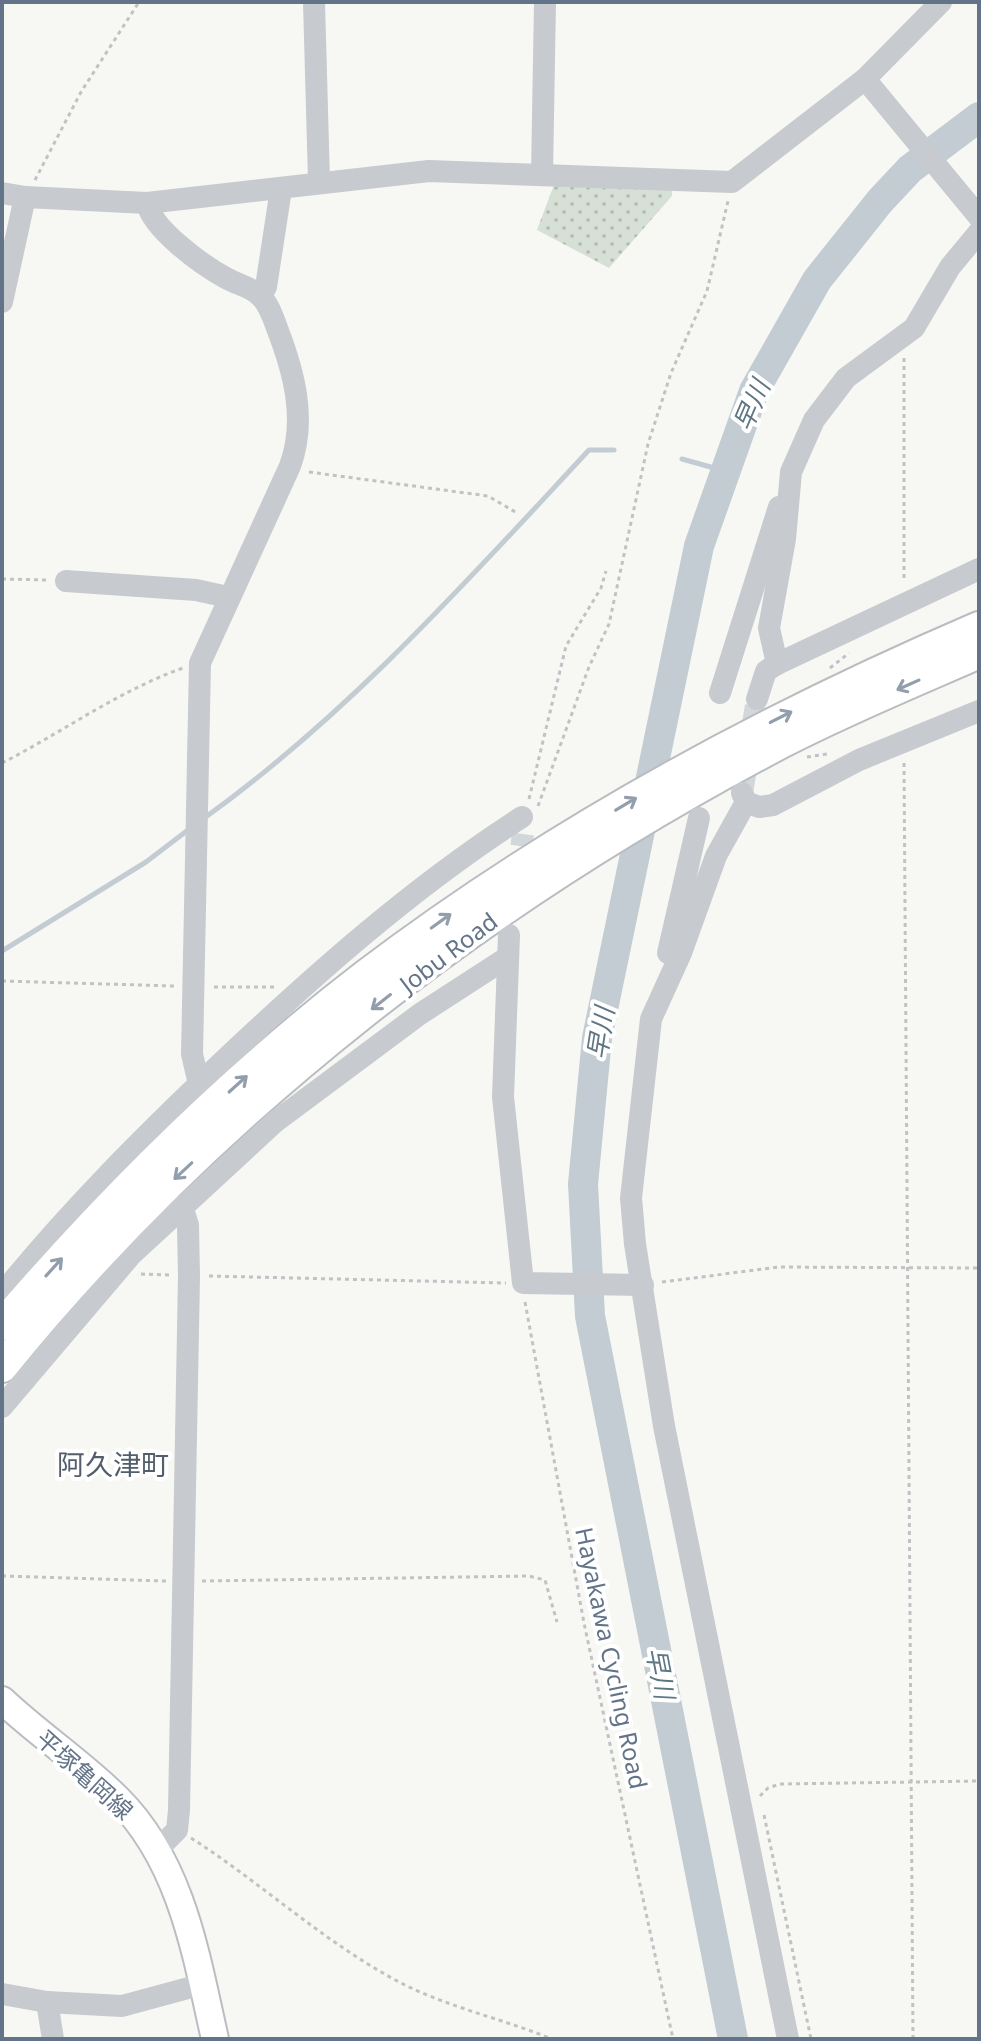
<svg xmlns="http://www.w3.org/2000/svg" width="981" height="2041" font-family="'Noto Sans','Noto Sans JP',sans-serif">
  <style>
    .park { fill: url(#park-dots) }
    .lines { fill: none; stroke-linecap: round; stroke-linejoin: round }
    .stream { stroke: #c3ccd2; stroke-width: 5 }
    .river { stroke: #c3ccd2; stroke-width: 30 }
    .minor-tunnel { stroke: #d2d7d9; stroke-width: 22; stroke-dasharray: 22 11; stroke-linecap: butt }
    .major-casing { stroke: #babdc2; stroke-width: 30 }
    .highway-casing { stroke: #b9bcc0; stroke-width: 34 }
    .path { stroke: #c0c2c5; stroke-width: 3; stroke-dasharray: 4 4; stroke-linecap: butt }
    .minor { stroke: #c7cace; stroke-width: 22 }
    .major { stroke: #fff; stroke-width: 26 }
    .highway { stroke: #fff; stroke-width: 30 }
    .oneway { stroke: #929eac }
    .labels { text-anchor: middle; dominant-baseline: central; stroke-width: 8; stroke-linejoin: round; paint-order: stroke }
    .street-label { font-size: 24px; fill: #647488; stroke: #fff }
    .water-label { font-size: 26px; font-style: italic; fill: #5f7683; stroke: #fff }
    .quarter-label { font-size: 28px; fill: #525e6c; stroke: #fff }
  </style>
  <defs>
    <pattern id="park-dots" width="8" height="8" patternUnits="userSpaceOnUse" patternTransform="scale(2)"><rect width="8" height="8" fill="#d7e0d5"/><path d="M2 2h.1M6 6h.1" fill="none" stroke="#b2bab3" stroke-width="1.8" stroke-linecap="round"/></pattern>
  </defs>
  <rect width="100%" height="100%" fill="#f7f8f4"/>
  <path class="park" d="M555 182 672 187V196L609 268 537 230Z"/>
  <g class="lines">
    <g class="stream">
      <path d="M682 459 725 471"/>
      <path d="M203 819C348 715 468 580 589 450H614"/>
      <path d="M2 951 146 862 188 830"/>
    </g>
    <path class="river" d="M733 2039 590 1316 583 1184 597 1038 699 546 754 391 817 280 880 201 910 169 979 117"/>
    <g class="minor-tunnel">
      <path d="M742 793 757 699"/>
      <path d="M517 879 523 834"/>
    </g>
    <defs>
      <path id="major" d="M2 1700C39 1735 82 1763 118 1799 182 1863 196 1955 215 2039"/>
      <g id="highway">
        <path d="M2 1325C111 1198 233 1077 366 975 554 832 762 720 979 627"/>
        <path d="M2 1367C213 1107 487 897 783 742 847 709 913 682 979 653"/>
      </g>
    </defs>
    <use href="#major" class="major-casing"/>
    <use href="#highway" class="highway-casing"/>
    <g class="path">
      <path d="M35 180 81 92 139 2"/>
      <path d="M904 358V582"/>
      <path d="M309 472 488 496 517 513"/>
      <path d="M2 579 47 580"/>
      <path d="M830 668 849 653"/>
      <path d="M807 757 827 754"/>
      <path d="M2 763C63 732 118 691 183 668"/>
      <path d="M904 763 913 2039"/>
      <path d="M529 799 566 646 601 588 606 571"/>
      <path d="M538 806 589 667 609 624 648 444 671 373 707 291 728 201"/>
      <path d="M2 981 174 986"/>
      <path d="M214 987H274"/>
      <path d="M141 1274 170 1275"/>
      <path d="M209 1276 506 1283"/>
      <path d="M662 1282 779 1267 979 1268"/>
      <path d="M525 1302 584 1623 673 2039"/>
      <path d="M2 1576 166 1581"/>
      <path d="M202 1581 529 1576 545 1580 557 1622"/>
      <path d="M760 1796 768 1788 780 1784 979 1781"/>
      <path d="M764 1815 811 2039"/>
      <path d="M191 1838C263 1884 327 1945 403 1984 451 2008 503 2019 552 2039"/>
    </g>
    <g class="minor">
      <path d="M314 2 319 181"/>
      <path d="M865 79 979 217"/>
      <path d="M542 174 545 2"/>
      <path d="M2 193 25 197 147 203 429 171 732 182 865 79 941 2"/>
      <path d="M147 203C152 229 202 265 226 278 236 284 251 287 259 295 268 302 273 317 277 328 294 372 307 420 290 466L200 663 192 1054 199 1084"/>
      <path d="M260 295 266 287 281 189"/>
      <path d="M2 302 25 197"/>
      <path d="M66 581 196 590 228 597"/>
      <path d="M777 664 769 628 785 539 791 472 814 420 846 378 914 328 950 267 979 232"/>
      <path d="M720 693 779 507"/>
      <path d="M757 699 766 671 777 664 979 569"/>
      <path d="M742 793 746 802 759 807 773 805 859 760 979 711"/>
      <path d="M746 802 716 856 681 953 651 1019 631 1198 635 1244 664 1426 788 2039"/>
      <path d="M509 935 503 1097 523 1283 643 1285"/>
      <path d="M668 953 699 818"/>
      <path d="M2 1294C69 1211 143 1137 220 1064 314 975 413 887 522 817"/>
      <path d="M2 1407 131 1255 275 1122 420 1014 508 957"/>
      <path d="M157 1850 177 1830 179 1810 189 1276 188 1225 182 1206"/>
      <path d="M2 1994 47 2002 122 2006 203 1984"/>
      <path d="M47 2002 53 2039"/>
    </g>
    <use href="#major" class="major"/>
    <use href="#highway" class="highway"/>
  </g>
  <defs><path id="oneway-shaft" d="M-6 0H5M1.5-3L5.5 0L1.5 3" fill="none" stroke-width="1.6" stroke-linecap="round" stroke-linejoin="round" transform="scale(2)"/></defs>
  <g class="oneway">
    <use href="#oneway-shaft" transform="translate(908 685) rotate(156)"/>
    <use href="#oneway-shaft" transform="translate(781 717) rotate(-27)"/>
    <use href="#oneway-shaft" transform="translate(626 804) rotate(-31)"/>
    <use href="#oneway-shaft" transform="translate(441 921) rotate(-36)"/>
    <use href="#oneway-shaft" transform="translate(381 1002) rotate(142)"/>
    <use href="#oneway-shaft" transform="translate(238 1084) rotate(-42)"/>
    <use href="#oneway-shaft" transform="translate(183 1171) rotate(137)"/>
    <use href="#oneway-shaft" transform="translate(54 1267) rotate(-48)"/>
  </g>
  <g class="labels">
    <g class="street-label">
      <text transform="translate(448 952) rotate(-37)">Jobu Road</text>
      <text transform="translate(612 1658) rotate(78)">Hayakawa Cycling Road</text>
      <text transform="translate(85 1774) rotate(42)">平塚亀岡線</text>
    </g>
    <g class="water-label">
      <text transform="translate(751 405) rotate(-67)">早川</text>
      <text transform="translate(600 1033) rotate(-81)">早川</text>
      <text transform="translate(661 1673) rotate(79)">早川</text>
    </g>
    <g class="quarter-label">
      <text x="113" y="1464">阿久津町</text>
    </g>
  </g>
  <rect width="981" height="2041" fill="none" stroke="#647488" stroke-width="8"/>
</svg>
